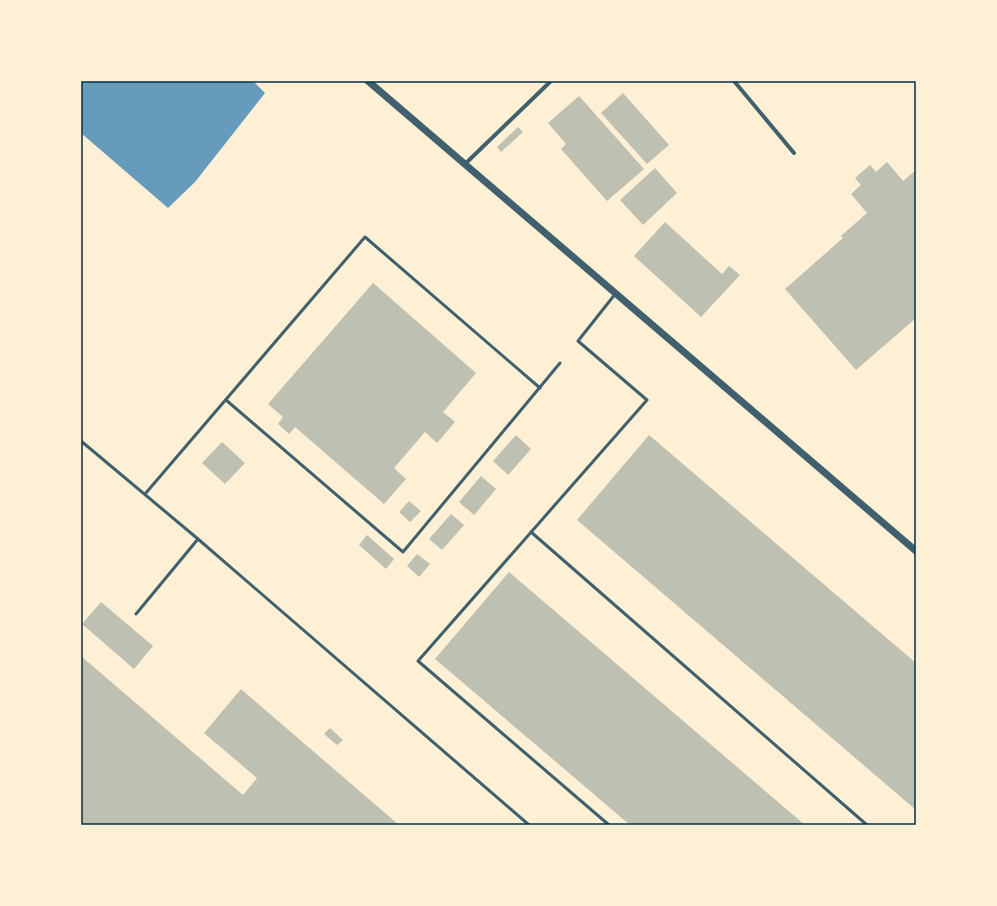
<svg xmlns="http://www.w3.org/2000/svg" width="997" height="906" font-family="'Work Sans',sans-serif">
  <style>
    .water { fill: #669bbc }
    .building { fill: #bec0b2 }
    .lines { fill: none; stroke-linecap: round; stroke-linejoin: round }
    .service { stroke: #3f606c; stroke-width: 3 }
    .minor { stroke: #3f606c; stroke-width: 4 }
    .tertiary { stroke: #3f606c; stroke-width: 7 }
    .neatline { fill: none; stroke: #003049; stroke-width: 1.5 }
  </style>
  <rect width="100%" height="100%" fill="#fdf0d5"/>
  <path class="water" d="M81 81H253L265 93 195 182 168 208 81 133Z"/>
  <g class="building">
    <path d="M623 93 669 145 647 164 601 113Z"/>
    <path d="M579 96 644 169 607 201 561 149 566 144 548 123Z"/>
    <path d="M518 127 523 132 501 152 497 147Z"/>
    <path d="M887 162 903 181 916 170V318L856 370 785 289 843 238 841 236 867 213 851 194 861 185 855 178 870 165 876 172Z"/>
    <path d="M655 168 677 193 643 225 620 200Z"/>
    <path d="M665 222 722 274 729 266 740 275 701 317 634 256Z"/>
    <path d="M373 283 476 373 443 412 455 422 437 443 425 432 394 468 406 479 384 504 295 427 289 434 278 424 283 417 268 404Z"/>
    <path d="M516 435 531 449 508 475 493 461Z"/>
    <path d="M649 435 916 663V810L577 520Z"/>
    <path d="M222 442 245 463 225 484 202 463Z"/>
    <path d="M481 476 496 489 474 515 459 502Z"/>
    <path d="M409 501 421 511 410 522 399 512Z"/>
    <path d="M451 514 464 525 442 550 429 539Z"/>
    <path d="M367 535 394 559 386 569 359 545Z"/>
    <path d="M417 554 430 564 419 577 407 566Z"/>
    <path d="M509 572 805 825H630L435 659Z"/>
    <path d="M101 602 153 646 134 669 82 624Z"/>
    <path d="M81 656 243 795 257 778 204 733 241 689 399 825H85L81 822Z"/>
    <path d="M330 728 343 740 337 745 324 734Z"/>
  </g>
  <g class="lines">
    <g class="service">
      <path d="M226 400 403 552 560 363"/>
      <path d="M81 441 198 539 529 825"/>
      <path d="M145 494 365 237 540 388"/>
      <path d="M531 532 867 825"/>
      <path d="M136 614 198 539"/>
      <path d="M609 825 418 661 647 400 578 341 616 293"/>
    </g>
    <g class="minor">
      <path d="M734 81 794 153"/>
      <path d="M465 164 551 81"/>
    </g>
    <path class="tertiary" d="M368 81 916 551"/>
  </g>
  <rect width="997" height="906" fill="none" stroke="#fdf0d5" stroke-width="164"/>
  <rect x="82" y="82" width="833" height="742" class="neatline"/>
</svg>
